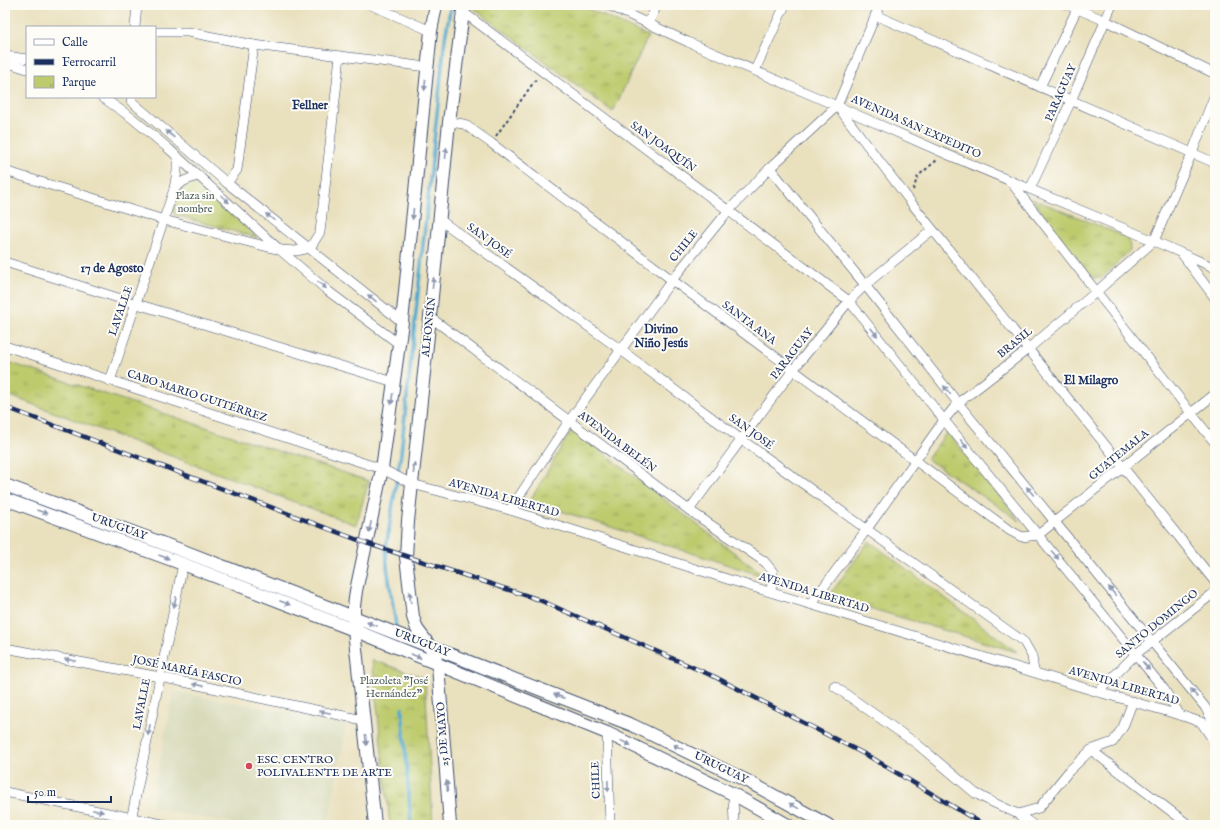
<svg xmlns="http://www.w3.org/2000/svg" width="1220" height="830" font-family="'IM FELL English',serif">
  <style>
    .built { fill: #d8daba }
    .park { fill: url(#park-tufts); stroke: #6c7d66 }
    .lines { fill: none; stroke-linecap: round; stroke-linejoin: round }
    .stream { stroke: #51a8cd; stroke-width: 3.5 }
    .minor-casing { stroke: #3a4a6c; stroke-width: 10 }
    .tertiary-casing { stroke: #3a4a6c; stroke-width: 14 }
    .path { stroke: #3a4a6c; stroke-width: 2; stroke-dasharray: 3 3; stroke-linecap: butt }
    .minor { stroke: #fff; stroke-width: 9 }
    .tertiary { stroke: #fff; stroke-width: 12 }
    .rail-casing { stroke: #1b2f5e; stroke-width: 4.5 }
    .rail { stroke: #fdfcf7; stroke-width: 3; stroke-dasharray: 9; stroke-linecap: butt }
    .oneway { fill: #8d97ae }
    .poi-dot { fill: #d1495b; stroke: #fdfcf7; stroke-width: 1.5 }
    .labels { text-anchor: middle; dominant-baseline: central; stroke-width: 4; stroke-linejoin: round; paint-order: stroke }
    .street-label { font-size: 11px; fill: #1b2f5e; stroke: #fdfcf7 }
    .park-label { font-size: 11px; fill: #4c5e62; stroke: #fdfcf7 }
    .poi-label { font-size: 11px; fill: #1b2f5e; stroke: #fdfcf7; text-anchor: start }
    .neighbourhood-label { font-size: 12px; font-weight: bold; fill: #1b2f5e; stroke: #fdfcf7 }
  </style>
  <defs>
    <pattern id="park-tufts" width="24" height="20" patternUnits="userSpaceOnUse"><rect width="24" height="20" fill="#becb6d"/><path d="M3 7l-1-3M5 7V3M7 7l1-3M15 17l-1-3M17 17v-4M19 17l1-3" fill="none" stroke="#9aa55d"/></pattern>
  </defs>
  <rect width="100%" height="100%" fill="#fdfcf7"/>
  <filter id="ink" filterUnits="userSpaceOnUse"><feTurbulence type="fractalNoise" baseFrequency=".025" numOctaves="2"/><feDisplacementMap in="SourceGraphic" scale="8" xChannelSelector="R" yChannelSelector="G"/><feConvolveMatrix kernelMatrix="1 2 1 2 8 2 1 2 1" color-interpolation-filters="sRGB"/></filter>
  <filter id="wash" filterUnits="userSpaceOnUse"><feTurbulence type="fractalNoise" baseFrequency=".012" numOctaves="4" result="noise"/><feDisplacementMap in="SourceGraphic" scale="16" xChannelSelector="R" yChannelSelector="G"/><feGaussianBlur stdDeviation="0.9" result="paint"/><feColorMatrix in="noise" values="0 0 0 0 0 0 0 0 0 0 0 0 0 0 0 0 0 1.4 0 .05"/><feComposite in="paint" operator="in"/></filter>
  <g filter="url(#wash)">
    <rect width="100%" height="100%" fill="#e9e0bd"/>
    <path class="built" d="M173 691 347 724 328 825H241L151 808Z"/>
    <g class="park">
      <path d="M469 5H580L648 36 613 112Z"/>
      <path d="M198 182 201 183 258 238 175 215 173 210C178 197 181 182 198 182Z"/>
      <path d="M1031 198 1129 238 1130 250 1101 279 1091 277Z"/>
      <path d="M5 361 369 481 356 525 5 394Z"/>
      <path d="M572 429 766 577 530 501Z"/>
      <path d="M947 432 1020 521 927 459Z"/>
      <path d="M869 541 1017 652 829 596Z"/>
      <path d="M372 660 425 678 433 825H390Z"/>
    </g>
    <g class="lines">
      <g class="stream">
        <path d="M396 626 387 567 386 548 401 453 445 38 451 5"/>
        <path d="M402 708 411 825"/>
      </g>
    </g>
  </g>
  <g filter="url(#ink)">
    <g class="lines">
      <defs>
        <g id="minor">
          <path d="M371 5 431 31"/>
          <path d="M608 5 688 42 837 106 946 154 1154 241 1215 268"/>
          <path d="M1068 5 1106 21 1215 74"/>
          <path d="M463 12 849 301 944 420 1164 689 1180 715"/>
          <path d="M875 15 1215 163"/>
          <path d="M648 24 657 5"/>
          <path d="M135 27 137 5"/>
          <path d="M155 32H188L254 45 427 67"/>
          <path d="M5 56 27 59"/>
          <path d="M5 62 27 69"/>
          <path d="M755 70 785 5"/>
          <path d="M1040 87 1077 9"/>
          <path d="M102 97 132 118 169 149 280 250 328 291 399 344"/>
          <path d="M131 101 227 183 402 322"/>
          <path d="M838 107 913 205 1215 582"/>
          <path d="M449 122 464 124 491 143 672 280 1009 530 1022 537 1038 535 1215 394"/>
          <path d="M770 168 865 285 958 403 1055 522 1205 707 1215 725"/>
          <path d="M5 171 164 220 280 250 296 251 310 248 320 232 340 56"/>
          <path d="M1010 181 1191 413 1215 443"/>
          <path d="M227 183 237 170 254 45"/>
          <path d="M174 189 184 181 199 175"/>
          <path d="M1030 189 1071 101 1112 5"/>
          <path d="M440 220 621 350 742 440 1024 642 1032 656 1034 672"/>
          <path d="M1182 254 1215 298"/>
          <path d="M5 262 137 304 394 382"/>
          <path d="M430 317 689 510 765 562 773 572 771 592"/>
          <path d="M5 346 382 469 412 484 510 510 727 579 1098 692 1180 715 1215 727"/>
          <path d="M110 381 174 189 177 171V156"/>
          <path d="M510 510 569 421 672 280 729 210 770 168 837 106 880 5"/>
          <path d="M689 510 793 370 849 301 865 285 932 230"/>
          <path d="M811 604 867 529 944 420 958 403 1028 349 1096 292 1154 241 1192 153 1215 94"/>
          <path d="M5 648 160 677 363 720"/>
          <path d="M834 686 917 744 975 793 990 801 1018 814 1033 825"/>
          <path d="M1098 692 1136 654 1215 592"/>
          <path d="M1133 701 1123 727 1113 742 1091 750 1189 825"/>
          <path d="M1201 722 1215 743"/>
          <path d="M607 733 610 825"/>
          <path d="M5 792 167 825"/>
          <path d="M733 794 734 825"/>
          <path d="M1018 814 1039 808 1069 771 1091 750"/>
          <path d="M130 825 183 564"/>
        </g>
        <g id="tertiary">
          <path d="M5 485 186 552 632 725 749 782 828 825"/>
          <path d="M5 499 183 564 354 630 607 733 733 794 788 825"/>
          <path d="M375 825 354 630V606L356 591 382 469 402 322 431 31 436 5"/>
          <path d="M450 825 438 665 429 645 417 629 413 617 406 557 408 521 430 317 449 122 463 12 465 5"/>
        </g>
      </defs>
      <use href="#minor" class="minor-casing"/>
      <use href="#tertiary" class="tertiary-casing"/>
      <g class="path">
        <path d="M496 136 536 79"/>
        <path d="M913 190 918 176 937 160"/>
      </g>
      <use href="#minor" class="minor"/>
      <use href="#tertiary" class="tertiary"/>
      <defs>
        <path id="rail" d="M5 407 366 543 537 599 715 677 872 758 984 825"/>
      </defs>
      <use href="#rail" class="rail-casing"/>
      <use href="#rail" class="rail"/>
    </g>
    <defs><path id="oneway-solid" d="M-6-.8H1V-3.2L6.5 0L1 3.2V.8H-6Z"/></defs>
    <g class="oneway">
      <use href="#oneway-solid" transform="translate(425 85) rotate(95)"/>
      <use href="#oneway-solid" transform="translate(170 134) rotate(-139)"/>
      <use href="#oneway-solid" transform="translate(446 153) rotate(-85)"/>
      <use href="#oneway-solid" transform="translate(225 199) rotate(43)"/>
      <use href="#oneway-solid" transform="translate(413 214) rotate(95)"/>
      <use href="#oneway-solid" transform="translate(270 217) rotate(-142)"/>
      <use href="#oneway-solid" transform="translate(433 283) rotate(-84)"/>
      <use href="#oneway-solid" transform="translate(322 285) rotate(40)"/>
      <use href="#oneway-solid" transform="translate(372 298) rotate(-141)"/>
      <use href="#oneway-solid" transform="translate(874 332) rotate(51)"/>
      <use href="#oneway-solid" transform="translate(947 390) rotate(-128)"/>
      <use href="#oneway-solid" transform="translate(392 399) rotate(98)"/>
      <use href="#oneway-solid" transform="translate(964 444) rotate(51)"/>
      <use href="#oneway-solid" transform="translate(414 468) rotate(-84)"/>
      <use href="#oneway-solid" transform="translate(1030 491) rotate(-130)"/>
      <use href="#oneway-solid" transform="translate(42 512) rotate(20)"/>
      <use href="#oneway-solid" transform="translate(370 527) rotate(102)"/>
      <use href="#oneway-solid" transform="translate(1055 555) rotate(50)"/>
      <use href="#oneway-solid" transform="translate(164 557) rotate(20)"/>
      <use href="#oneway-solid" transform="translate(1112 591) rotate(-129)"/>
      <use href="#oneway-solid" transform="translate(410 597) rotate(-98)"/>
      <use href="#oneway-solid" transform="translate(175 602) rotate(102)"/>
      <use href="#oneway-solid" transform="translate(285 603) rotate(21)"/>
      <use href="#oneway-solid" transform="translate(372 624) rotate(-159)"/>
      <use href="#oneway-solid" transform="translate(416 656) rotate(23)"/>
      <use href="#oneway-solid" transform="translate(70 660) rotate(-169)"/>
      <use href="#oneway-solid" transform="translate(1146 666) rotate(51)"/>
      <use href="#oneway-solid" transform="translate(198 685) rotate(-168)"/>
      <use href="#oneway-solid" transform="translate(1194 693) rotate(-129)"/>
      <use href="#oneway-solid" transform="translate(559 696) rotate(-159)"/>
      <use href="#oneway-solid" transform="translate(325 712) rotate(-168)"/>
      <use href="#oneway-solid" transform="translate(149 730) rotate(101)"/>
      <use href="#oneway-solid" transform="translate(366 740) rotate(84)"/>
      <use href="#oneway-solid" transform="translate(626 743) rotate(26)"/>
      <use href="#oneway-solid" transform="translate(678 747) rotate(-154)"/>
      <use href="#oneway-solid" transform="translate(447 786) rotate(-94)"/>
      <use href="#oneway-solid" transform="translate(608 786) rotate(88)"/>
      <use href="#oneway-solid" transform="translate(794 806) rotate(-151)"/>
      <use href="#oneway-solid" transform="translate(98 811) rotate(12)"/>
    </g>
  </g>
  <circle class="poi-dot" cx="249" cy="766" r="4"/>
  <g class="labels">
    <g class="street-label">
      <text transform="translate(1061 93) rotate(-66)">PARAGUAY</text>
      <text transform="translate(916 127) rotate(24)">AVENIDA SAN EXPEDITO</text>
      <text transform="translate(663 147) rotate(36)">SAN JOAQUÍN</text>
      <text transform="translate(489 241) rotate(36)">SAN JOSÉ</text>
      <text transform="translate(684 246) rotate(-51)">CHILE</text>
      <text transform="translate(121 311) rotate(-71)">LAVALLE</text>
      <text transform="translate(749 323) rotate(37)">SANTA ANA</text>
      <text transform="translate(429 327) rotate(-84)">ALFONSÍN</text>
      <text transform="translate(1015 343) rotate(-39)">BRASIL</text>
      <text transform="translate(792 354) rotate(-52)">PARAGUAY</text>
      <text transform="translate(197 396) rotate(18)">CABO MARIO GUITÉRREZ</text>
      <text transform="translate(751 432) rotate(36)">SAN JOSÉ</text>
      <text transform="translate(617 442) rotate(37)">AVENIDA BELÉN</text>
      <text transform="translate(1119 455) rotate(-39)">GUATEMALA</text>
      <text transform="translate(504 498) rotate(16)">AVENIDA LIBERTAD</text>
      <text transform="translate(119 527) rotate(20)">URUGUAY</text>
      <text transform="translate(814 593) rotate(17)">AVENIDA LIBERTAD</text>
      <text transform="translate(1157 624) rotate(-39)">SANTO DOMINGO</text>
      <text transform="translate(422 643) rotate(21)">URUGUAY</text>
      <text transform="translate(187 671) rotate(12)">JOSÉ MARÍA FASCIO</text>
      <text transform="translate(1124 686) rotate(16)">AVENIDA LIBERTAD</text>
      <text transform="translate(142 704) rotate(-79)">LAVALLE</text>
      <text transform="translate(443 734) rotate(-94)">25 DE MAYO</text>
      <text transform="translate(721 768) rotate(26)">URUGUAY</text>
      <text transform="translate(596 780) rotate(-92)">CHILE</text>
    </g>
    <g class="park-label">
      <text x="195" y="196">Plaza sin<tspan x="195" dy="13">nombre</tspan></text>
      <text x="394" y="681">Plazoleta "José<tspan x="394" dy="13">Hernández"</tspan></text>
    </g>
    <g class="poi-label">
      <text x="257" y="760">ESC. CENTRO<tspan x="257" dy="13">POLIVALENTE DE ARTE</tspan></text>
    </g>
    <g class="neighbourhood-label">
      <text x="310" y="105">Fellner</text>
      <text x="112" y="268">17 de Agosto</text>
      <text x="661" y="329">Divino<tspan x="661" dy="14">Niño Jesús</tspan></text>
      <text x="1091" y="380">El Milagro</text>
    </g>
  </g>
  <rect width="1220" height="830" fill="none" stroke="#fdfcf7" stroke-width="20"/>
  <rect x="26" y="26" width="130" height="72" fill="#fdfcf7" stroke="#a3aaba"/>
  <rect x="34" y="39" width="20" height="6" fill="#ffffff" stroke="#a3aaba"/>
  <text x="62" y="46" font-size="12" fill="#1b2f5e">Calle</text>
  <rect x="34" y="59" width="20" height="6" fill="#1b2f5e" stroke="#a3aaba"/>
  <text x="62" y="66" font-size="12" fill="#1b2f5e">Ferrocarril</text>
  <rect x="34" y="76" width="20" height="12" fill="url(#park-tufts)" stroke="#a3aaba"/>
  <text x="62" y="86" font-size="12" fill="#1b2f5e">Parque</text>
  <path d="M28 796v6h83v-6" fill="none" stroke="#1b2f5e" stroke-width="2"/>
  <text x="34" y="796" font-size="12" fill="#1b2f5e" stroke="#fdfcf7" stroke-width="3" paint-order="stroke">50 m</text>
</svg>
